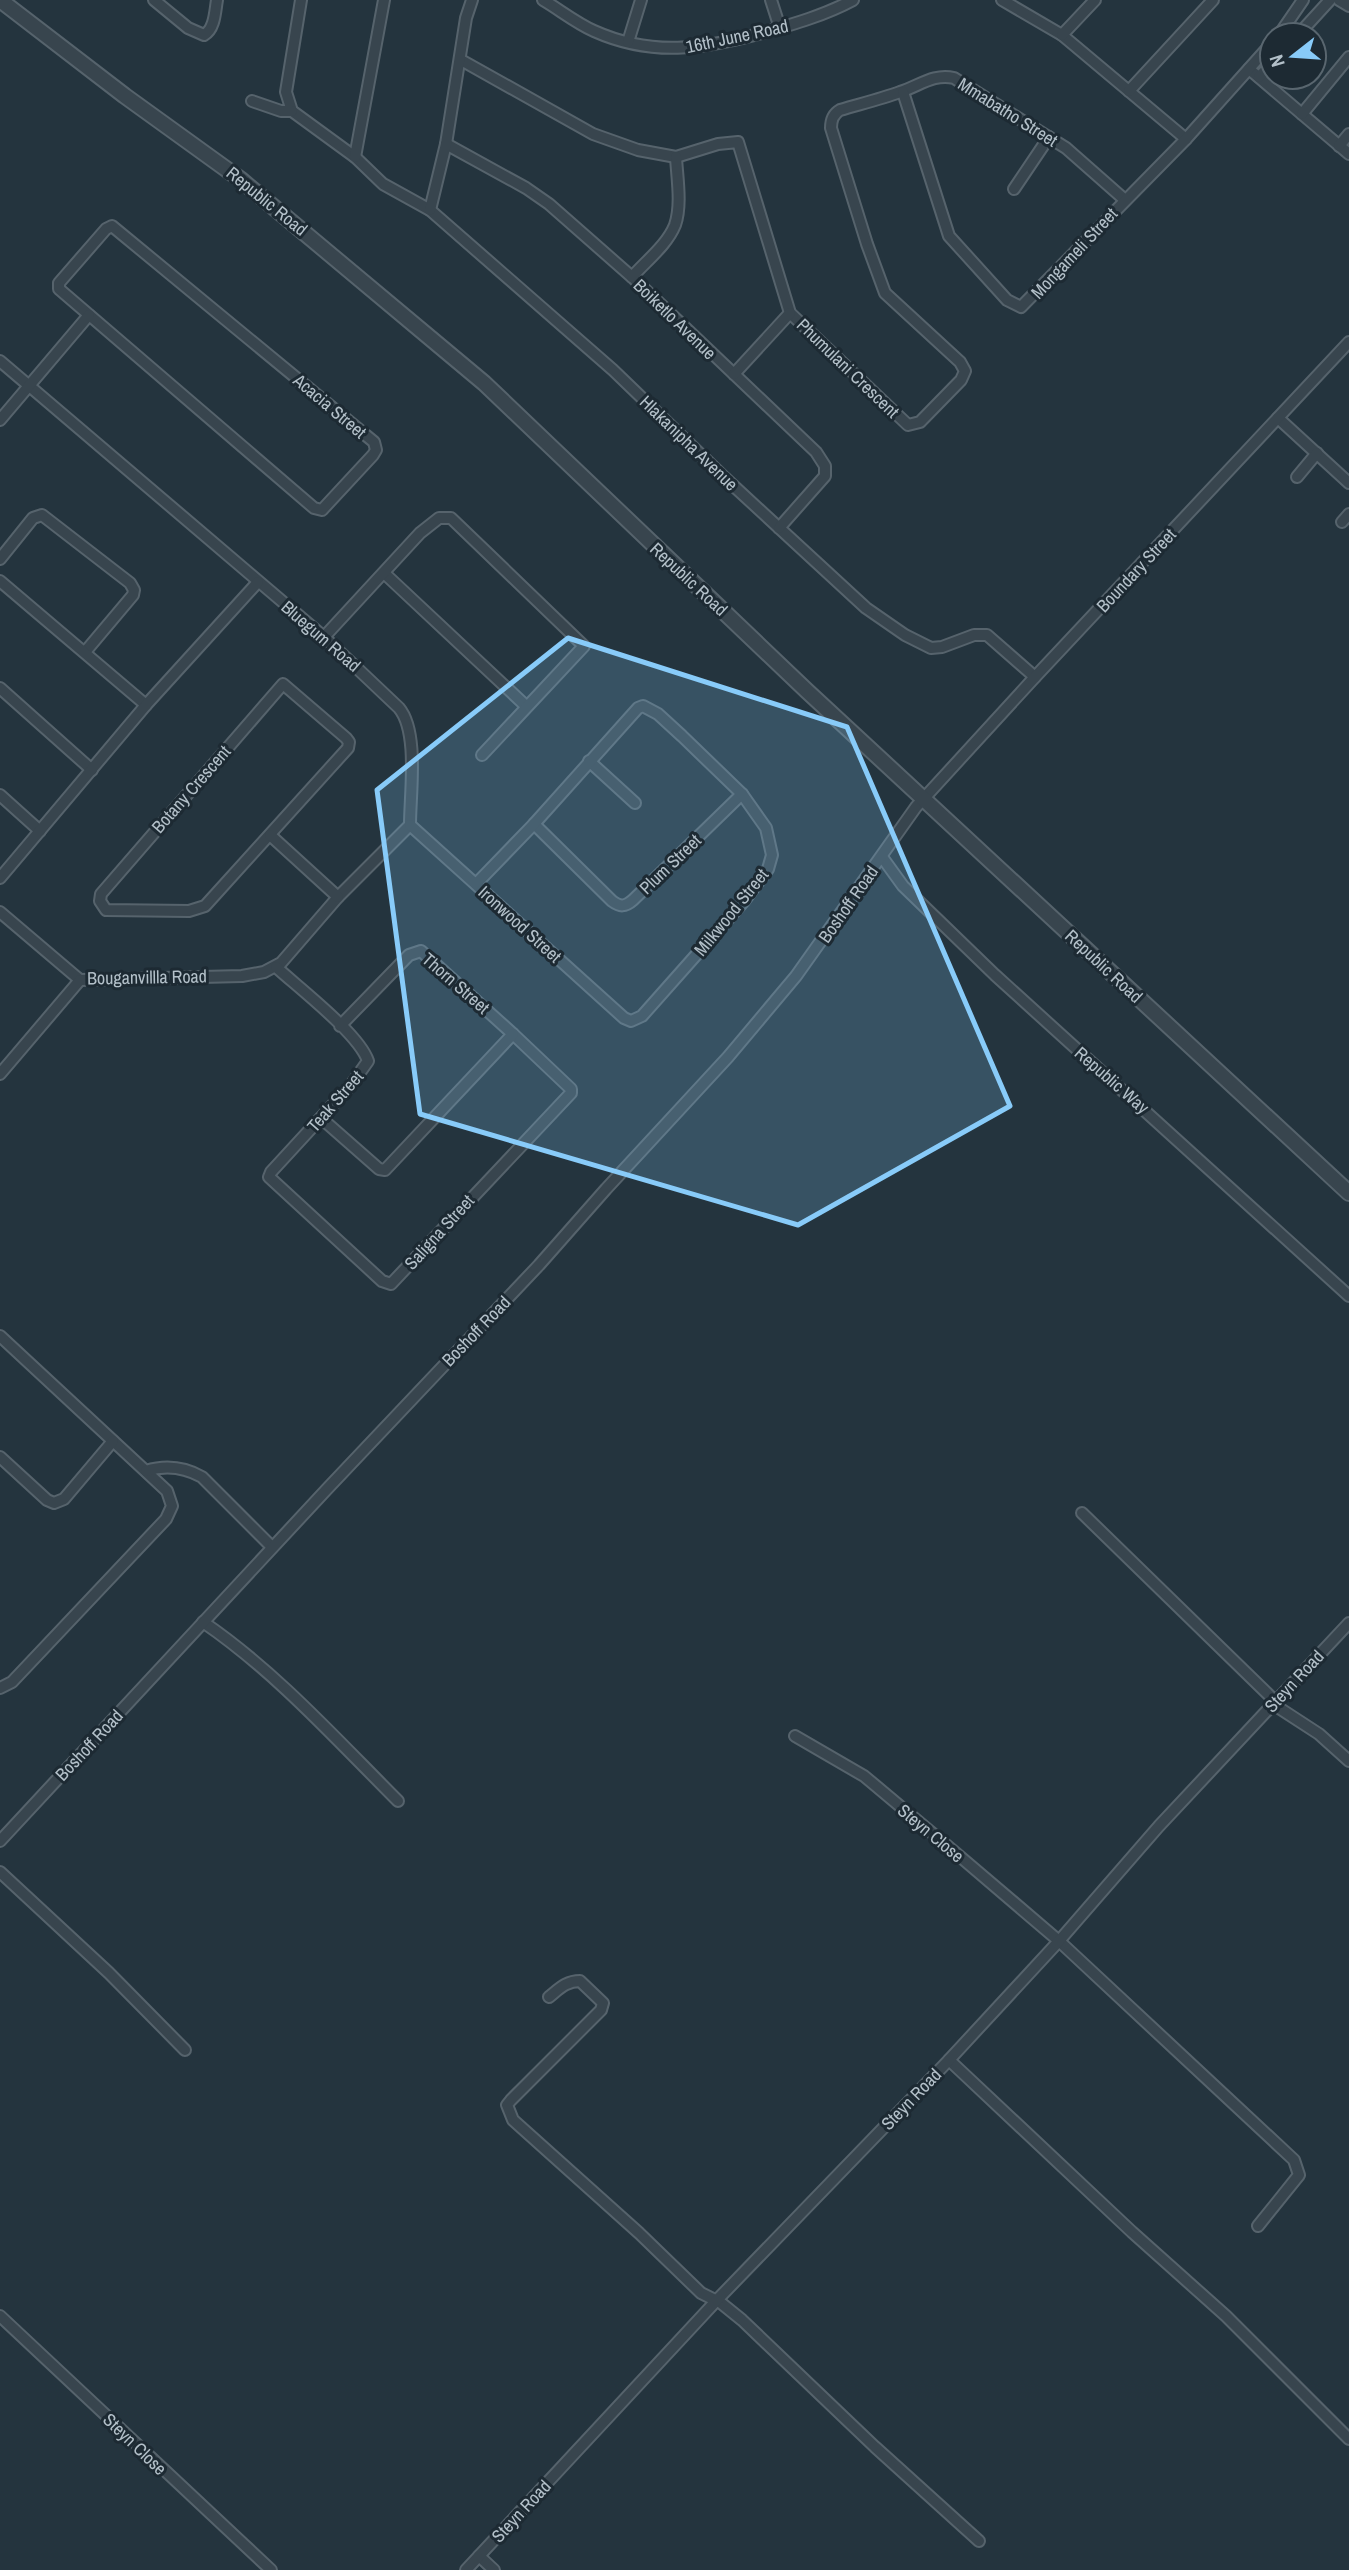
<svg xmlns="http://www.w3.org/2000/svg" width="1349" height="2570" font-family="'Archivo Narrow',sans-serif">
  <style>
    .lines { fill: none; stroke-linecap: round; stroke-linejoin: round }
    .minor-casing { stroke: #56636c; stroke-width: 14 }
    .tertiary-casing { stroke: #56636c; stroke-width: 18 }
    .minor { stroke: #38454e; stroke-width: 10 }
    .tertiary { stroke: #38454e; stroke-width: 14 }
    .marked { fill: #88cbf9; fill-opacity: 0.2; stroke: #88cbf9; stroke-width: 5; stroke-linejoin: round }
    .labels { text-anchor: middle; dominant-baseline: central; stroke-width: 6; stroke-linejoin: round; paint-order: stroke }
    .street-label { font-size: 18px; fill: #b3c0c9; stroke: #1d2a33 }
  </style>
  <rect width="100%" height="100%" fill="#24343e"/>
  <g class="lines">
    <defs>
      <g id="minor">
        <path d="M154 0 188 28 204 35C215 29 215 11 217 0"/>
        <path d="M301 0 286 92 292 111 355 157 383 184 430 210 613 370 725 478 866 608 905 635 931 648 942 647 974 635H987L1035 677"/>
        <path d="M543 0C560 10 576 23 594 31 652 57 703 49 762 33 794 24 825 15 853 0"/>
        <path d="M771 0 780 28"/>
        <path d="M1002 0 1062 35 1186 139"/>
        <path d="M1339 0 1349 6"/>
        <path d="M1062 35 1095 0"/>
        <path d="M1279 35 1303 0"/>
        <path d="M1298 35 1330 0"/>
        <path d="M628 42 641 0"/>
        <path d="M461 60 593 134 638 150 676 157 718 144 738 142 790 313 908 425 920 422 961 380 965 371 960 362 885 293 867 244 831 128C831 120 833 114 840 110 860 104 881 99 900 92 919 86 934 73 954 78L1066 148 1125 200"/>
        <path d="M1249 69 1349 154"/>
        <path d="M1259 77 1272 64"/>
        <path d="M1129 91 1213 0"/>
        <path d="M903 92 949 236 1007 300 1021 307 1186 139 1272 43"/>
        <path d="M252 101 281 111H292"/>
        <path d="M1302 114 1349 57"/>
        <path d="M446 144 526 188 549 204 632 277 816 452 825 466V476L779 528"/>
        <path d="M1339 146 1349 134"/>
        <path d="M355 157 384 0"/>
        <path d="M1014 189 1049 137"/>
        <path d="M430 210 446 144 466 18 472 0"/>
        <path d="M112 226 374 442 376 450 373 455 322 510 314 508 59 289V283L106 229Z"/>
        <path d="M632 277C646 261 667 245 675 225 682 205 677 177 676 157"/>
        <path d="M0 361 324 637 399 708C419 732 410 793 410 825L338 897 281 963 264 972 242 976 80 980 0 912"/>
        <path d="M734 374 790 313"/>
        <path d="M1278 418 1349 483"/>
        <path d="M0 420 89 315"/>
        <path d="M1297 477 1317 453"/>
        <path d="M1342 522 1349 514"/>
        <path d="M0 559 33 518 42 515 130 583 134 590 133 595 85 652"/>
        <path d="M384 573 526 706"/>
        <path d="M0 581 146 705"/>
        <path d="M324 637 420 533 439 518H451L584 646 482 755"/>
        <path d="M283 684 346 738 349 742 348 748 205 906 189 911 106 910 100 901 101 894Z"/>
        <path d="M0 688 92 770"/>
        <path d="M589 761 635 803"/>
        <path d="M0 795 40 831"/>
        <path d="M534 824 612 901C620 907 625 907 633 900L742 794"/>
        <path d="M410 825 624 1018 631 1021 642 1016 744 901 768 869 772 855 766 828 742 794 682 736 658 714 643 706 638 708 534 824 476 884"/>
        <path d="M270 835 338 897"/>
        <path d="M882 857 903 886 995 975 1349 1296"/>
        <path d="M0 878 146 705 258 582"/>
        <path d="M276 967C299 988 359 1034 368 1061L351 1085 271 1172 269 1177 382 1281 391 1284 571 1093V1089L513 1034 421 951 409 955 340 1026"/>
        <path d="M0 1074 80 980"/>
        <path d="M321 1118 379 1169 385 1170 513 1034"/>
        <path d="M0 1336 167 1491 172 1506 166 1519 12 1682 0 1688"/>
        <path d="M0 1457 47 1500 54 1503 64 1499 113 1441"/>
        <path d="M146 1471C165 1465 184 1467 202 1477L272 1547"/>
        <path d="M1082 1513 1275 1701"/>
        <path d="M203 1622C276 1672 336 1739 398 1801"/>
        <path d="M1273 1704 1319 1734 1349 1761"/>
        <path d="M795 1736 864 1776 957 1854 1059 1941 1294 2160 1299 2175 1258 2226"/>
        <path d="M0 1841 327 1489 539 1265 606 1189 728 1057 796 976 916 807 1035 677 1349 342"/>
        <path d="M0 1872 109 1973 185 2050"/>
        <path d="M549 1997C559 1989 566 1981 580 1981L603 2003 601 2010 511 2100 507 2105 513 2120 639 2233 701 2293 721 2303 742 2320 875 2447 979 2541"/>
        <path d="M949 2060 1132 2232 1226 2316 1349 2439"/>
        <path d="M0 2316 271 2570"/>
        <path d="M479 2556 494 2570"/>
        <path d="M466 2570 717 2300 949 2060 1059 1941 1159 1826 1349 1623"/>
      </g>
      <path id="tertiary" d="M0 0 125 96 240 179 484 383 807 691 1349 1193"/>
    </defs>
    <use href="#minor" class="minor-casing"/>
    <use href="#tertiary" class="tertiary-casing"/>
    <use href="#minor" class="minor"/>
    <use href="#tertiary" class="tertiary"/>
  </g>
  <path class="marked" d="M568 638 847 727 1010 1106 798 1225 420 1114 377 790Z"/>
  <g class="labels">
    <g class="street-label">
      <text transform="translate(737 36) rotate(-12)">16th June Road</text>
      <text transform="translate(1008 112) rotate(32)">Mmabatho Street</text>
      <text transform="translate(267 201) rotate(39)">Republic Road</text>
      <text transform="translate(1074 253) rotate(-47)">Mongameli Street</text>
      <text transform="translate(675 319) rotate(44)">Boiketlo Avenue</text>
      <text transform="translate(848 368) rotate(44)">Phumulani Crescent</text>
      <text transform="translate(330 406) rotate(40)">Acacia Street</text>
      <text transform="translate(689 443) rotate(44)">Hlakanipha Avenue</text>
      <text transform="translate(1136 570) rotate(-47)">Boundary Street</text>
      <text transform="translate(689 579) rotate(43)">Republic Road</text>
      <text transform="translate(321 636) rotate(41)">Bluegum Road</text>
      <text transform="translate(191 789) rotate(-49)">Botany Crescent</text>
      <text transform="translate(670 864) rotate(-44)">Plum Street</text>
      <text transform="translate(848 904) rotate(-55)">Boshoff Road</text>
      <text transform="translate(731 912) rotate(-51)">Milkwood Street</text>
      <text transform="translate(520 924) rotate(42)">Ironwood Street</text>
      <text transform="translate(1104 966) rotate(43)">Republic Road</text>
      <text transform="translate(147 977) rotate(-1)">Bouganvillla Road</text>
      <text transform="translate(456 983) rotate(41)">Thorn Street</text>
      <text transform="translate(1112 1080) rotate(41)">Republic Way</text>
      <text transform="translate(335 1101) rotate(-49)">Teak Street</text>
      <text transform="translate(439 1232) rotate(-48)">Saligna Street</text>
      <text transform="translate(476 1331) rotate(-46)">Boshoff Road</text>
      <text transform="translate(1294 1681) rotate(-47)">Steyn Road</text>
      <text transform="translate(89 1745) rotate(-47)">Boshoff Road</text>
      <text transform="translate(931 1833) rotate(40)">Steyn Close</text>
      <text transform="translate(911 2099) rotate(-46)">Steyn Road</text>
      <text transform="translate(135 2444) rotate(44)">Steyn Close</text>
      <text transform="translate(521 2511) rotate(-47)">Steyn Road</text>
    </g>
  </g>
  <g transform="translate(1293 56) rotate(253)"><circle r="33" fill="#1d2a33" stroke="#59666f" stroke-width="2"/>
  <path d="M0-5L12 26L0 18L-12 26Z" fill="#88cbf9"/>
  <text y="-10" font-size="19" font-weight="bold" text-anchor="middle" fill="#b3c0c9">N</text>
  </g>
</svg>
